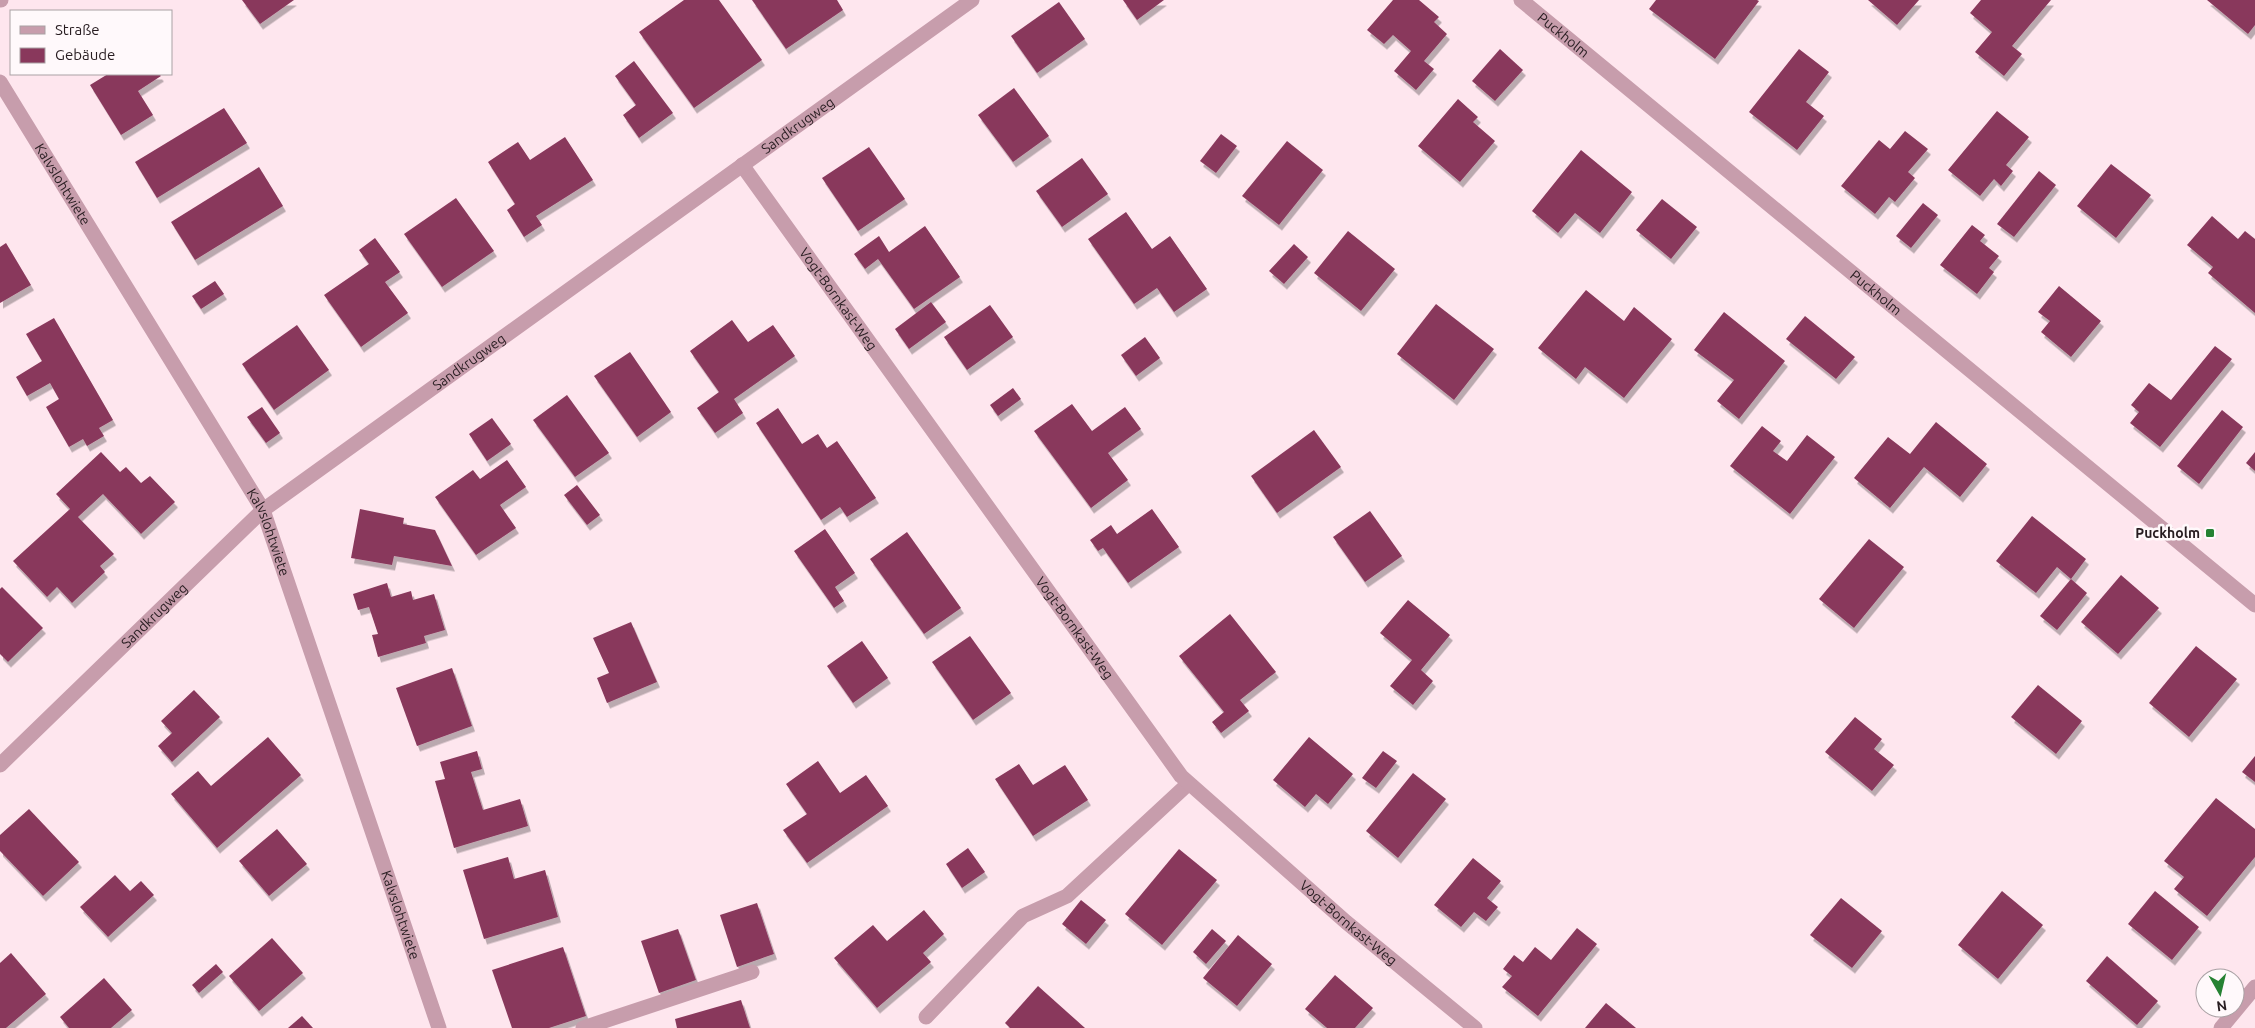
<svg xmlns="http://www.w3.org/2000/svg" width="2255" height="1028" font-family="Ubuntu,sans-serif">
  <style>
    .building { fill: #89385c; filter: url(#shadow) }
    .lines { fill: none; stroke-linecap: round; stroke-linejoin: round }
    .service { stroke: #c79dac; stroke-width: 15 }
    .minor { stroke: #c79dac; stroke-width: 15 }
    .tertiary { stroke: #c79dac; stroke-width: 15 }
    .poi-dot { fill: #268233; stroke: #fff9fb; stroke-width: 2 }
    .labels { text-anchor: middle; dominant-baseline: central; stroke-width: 5; stroke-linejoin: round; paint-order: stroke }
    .street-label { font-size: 14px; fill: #281d21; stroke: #fff9fb }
    .poi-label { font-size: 14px; font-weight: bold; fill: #281d21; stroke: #fff9fb; text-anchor: end }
  </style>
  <defs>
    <filter id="shadow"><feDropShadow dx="3" dy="5.5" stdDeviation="0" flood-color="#0004"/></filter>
  </defs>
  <rect width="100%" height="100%" fill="#fee6ee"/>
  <g class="building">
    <path d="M242 0H294L260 24Z"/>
    <path d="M684 0H719L762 60 694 108 639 32Z"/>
    <path d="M752 0H837L843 10 786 49Z"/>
    <path d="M1123 0H1164L1137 20Z"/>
    <path d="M1393 0H1419L1439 17 1434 22 1447 34 1424 61 1434 69 1416 90 1394 71 1411 51 1393 35 1384 44 1367 30Z"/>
    <path d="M1656 0H1757L1759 1 1715 59 1649 9Z"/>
    <path d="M1868 0H1919L1897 25Z"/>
    <path d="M1981 0H2051L2012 46 2022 54 2004 76 1975 52 1992 32 1970 13Z"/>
    <path d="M2207 0H2255V25L2248 34Z"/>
    <path d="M1059 2 1085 39 1037 73 1011 36Z"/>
    <path d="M1500 49 1523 70 1495 101 1472 81Z"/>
    <path d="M1799 49 1829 72 1806 102 1824 116 1797 150 1749 112Z"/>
    <path d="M634 61 673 113 639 138 623 115 636 105 615 76Z"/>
    <path d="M108 74H159L161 76 138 91 153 115 121 135 90 85Z"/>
    <path d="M1014 88 1049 136 1013 162 978 115Z"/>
    <path d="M1458 99 1478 117 1473 122 1495 141 1460 182 1418 146Z"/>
    <path d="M224 108 247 143 157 198 135 162Z"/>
    <path d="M1997 111 2029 137 2006 165 2013 171 2001 186 1994 179 1980 196 1948 170Z"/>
    <path d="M1905 131 1928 149 1908 172 1915 178 1895 202 1889 197 1875 214 1841 186 1879 140 1890 149Z"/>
    <path d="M1221 134 1237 146 1216 173 1200 161Z"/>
    <path d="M565 137 593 180 536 216 542 225 524 237 507 210 515 204 488 162 518 142 530 160Z"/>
    <path d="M1287 141 1323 170 1279 225 1242 196Z"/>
    <path d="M869 147 905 199 858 231 822 178Z"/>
    <path d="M1581 150 1632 192 1600 233 1575 213 1558 233 1532 211Z"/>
    <path d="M1082 158 1108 194 1062 227 1036 191Z"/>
    <path d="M2111 164 2151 195 2116 238 2077 206Z"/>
    <path d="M259 167 283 206 195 260 171 222Z"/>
    <path d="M2039 171 2056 185 2014 237 1997 224Z"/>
    <path d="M456 198 494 251 442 287 404 234Z"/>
    <path d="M1662 199 1697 227 1671 259 1636 230Z"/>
    <path d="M1923 203 1938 215 1911 248 1896 236Z"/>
    <path d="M1126 212 1152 249 1170 236 1207 289 1174 312 1157 288 1134 304 1088 239Z"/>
    <path d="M2212 216 2238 239 2245 231 2255 239V313L2208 273 2213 267 2187 245Z"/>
    <path d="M1972 225 1985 235 1980 241 1999 256 1989 268 1994 272 1977 294 1940 265Z"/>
    <path d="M925 226 960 277 914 309 878 259 865 269 854 254 879 236 889 252Z"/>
    <path d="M1348 231 1395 269 1361 311 1314 273Z"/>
    <path d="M375 238 400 272 385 282 408 313 361 347 324 295 369 264 359 250Z"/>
    <path d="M6 243 31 285 0 303V247Z"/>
    <path d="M1294 244 1308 257 1284 284 1269 271Z"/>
    <path d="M215 281 224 294 201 309 192 296Z"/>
    <path d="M2059 286 2101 321 2071 357 2041 332 2050 321 2038 312Z"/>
    <path d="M1586 290 1624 321 1634 307 1672 339 1624 398 1585 367 1576 379 1538 348Z"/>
    <path d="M931 302 946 322 909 349 895 329Z"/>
    <path d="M1436 304 1494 349 1454 400 1397 354Z"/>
    <path d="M990 305 1013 337 967 370 944 337Z"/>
    <path d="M1724 312 1785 361 1739 419 1717 401 1734 380 1694 350Z"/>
    <path d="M1805 316 1855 357 1836 379 1786 339Z"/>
    <path d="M54 318 113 420 99 428 104 436 87 446 83 439 69 447 46 407 59 399 50 383 27 396 16 377 42 361 26 334Z"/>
    <path d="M732 320 748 342 773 325 795 356 734 399 743 413 715 433 697 408 719 392 690 351Z"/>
    <path d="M297 325 329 370 274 410 242 364Z"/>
    <path d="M1145 337 1160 358 1136 376 1121 355Z"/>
    <path d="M2215 346 2232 359 2160 447 2130 423 2139 412 2131 405 2149 383 2171 400Z"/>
    <path d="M630 352 671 412 637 437 594 376Z"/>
    <path d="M1013 388 1021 399 998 416 990 405Z"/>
    <path d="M567 395 609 453 575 477 533 420Z"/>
    <path d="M1072 404 1092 431 1125 407 1141 429 1108 453 1128 480 1091 508 1034 431Z"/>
    <path d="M262 407 280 433 266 443 247 417Z"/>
    <path d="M778 408 802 444 818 434 827 448 837 441 876 498 847 517 840 507 821 520 756 423Z"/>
    <path d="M2222 410 2243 427 2199 484 2177 466Z"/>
    <path d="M492 418 511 444 487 461 469 434Z"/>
    <path d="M1936 422 1987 464 1960 497 1924 467 1890 508 1854 478 1888 437 1910 454Z"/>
    <path d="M1762 426 1781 441 1773 451 1787 461 1807 435 1835 457 1790 514 1730 466Z"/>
    <path d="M1314 430 1341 467 1277 513 1251 476Z"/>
    <path d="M101 452 120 472 126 467 141 483 150 476 175 502 141 534 103 494 78 517 114 554 100 566 105 572 72 603 57 587 47 597 13 561 70 509 56 494Z"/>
    <path d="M2255 452V471L2246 463Z"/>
    <path d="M507 460 526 487 500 505 516 528 476 555 435 497 473 470 480 479Z"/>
    <path d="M577 485 600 515 587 525 564 495Z"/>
    <path d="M360 509 404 518 403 524 435 530 452 566 394 556 392 565 351 558Z"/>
    <path d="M1152 509 1179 547 1128 583 1103 548 1098 551 1090 540 1111 525 1117 534Z"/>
    <path d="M1370 511 1402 556 1365 582 1333 537Z"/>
    <path d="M2032 516 2086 559 2071 579 2057 567 2036 593 1996 561Z"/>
    <path d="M825 529 855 573 835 587 844 601 834 608 794 551Z"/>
    <path d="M907 532 961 608 924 634 870 559Z"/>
    <path d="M1869 539 1904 567 1854 628 1819 599Z"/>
    <path d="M2121 575 2159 608 2118 654 2081 622Z"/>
    <path d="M2071 579 2087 593 2057 630 2040 616Z"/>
    <path d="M387 583 391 597 411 591 413 600 434 594 445 630 424 636 426 643 378 657 372 635 378 634 369 607 358 610 353 594Z"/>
    <path d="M2 587 43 628 8 662 0 654V589Z"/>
    <path d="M1408 600 1450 635 1421 670 1433 681 1413 705 1390 686 1412 660 1380 633Z"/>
    <path d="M1230 614 1276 672 1240 700 1249 711 1221 733 1212 722 1224 712 1179 656Z"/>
    <path d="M631 622 657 682 607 703 597 678 609 673 593 638Z"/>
    <path d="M970 636 1011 693 973 720 932 662Z"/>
    <path d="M862 641 888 678 853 703 827 666Z"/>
    <path d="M2196 646 2237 679 2189 737 2149 703Z"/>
    <path d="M452 668 472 726 417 746 396 688Z"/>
    <path d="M2038 685 2082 721 2056 754 2011 717Z"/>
    <path d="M194 690 220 717 172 762 158 746 172 733 161 721Z"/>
    <path d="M1855 717 1882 739 1874 749 1894 765 1872 791 1825 752Z"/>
    <path d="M268 737 301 775 217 848 171 794 198 771 211 786Z"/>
    <path d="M1309 737 1353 774 1328 804 1316 794 1305 807 1273 780Z"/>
    <path d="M477 751 482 769 471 772 483 810 520 799 528 826 454 848 435 781 445 779 440 762Z"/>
    <path d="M1383 751 1397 761 1376 788 1362 778Z"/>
    <path d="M2255 756V782L2242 772Z"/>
    <path d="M818 761 840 793 866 775 888 806 807 863 783 830 807 814 786 784Z"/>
    <path d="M1019 764 1033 785 1065 765 1088 800 1033 836 995 779Z"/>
    <path d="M1413 773 1446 799 1398 858 1366 831Z"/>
    <path d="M2216 798 2255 829V857L2207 916 2174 889 2184 877 2164 861Z"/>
    <path d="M29 809 79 862 43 896 0 851V835Z"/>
    <path d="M277 829 307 864 269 896 239 861Z"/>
    <path d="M968 848 985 872 962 888 946 864Z"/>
    <path d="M1179 849 1217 880 1162 945 1125 914Z"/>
    <path d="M508 857 514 879 545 870 558 917 484 939 463 870Z"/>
    <path d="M1473 858 1501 881 1487 898 1498 907 1486 921 1474 912 1461 927 1434 905Z"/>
    <path d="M115 875 130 891 141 881 154 895 108 937 80 907Z"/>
    <path d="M2002 891 2043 925 1998 979 1958 945Z"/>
    <path d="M2155 891 2199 927 2172 960 2128 924Z"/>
    <path d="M1841 898 1882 931 1852 968 1810 935Z"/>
    <path d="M1081 900 1106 920 1086 944 1062 924Z"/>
    <path d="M757 903 774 954 737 967 720 915Z"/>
    <path d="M924 910 944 934 923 953 931 962 877 1008 834 958 873 925 887 941Z"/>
    <path d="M1577 928 1597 944 1538 1016 1502 987 1512 976 1503 969 1514 955 1523 962 1535 947 1551 960Z"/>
    <path d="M678 929 696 980 659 993 641 941Z"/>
    <path d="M1212 929 1226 941 1206 964 1193 952Z"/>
    <path d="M1238 935 1272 964 1237 1006 1203 978Z"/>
    <path d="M272 938 303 973 259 1011 229 976Z"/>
    <path d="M563 947 586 1016 549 1028H512L492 970Z"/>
    <path d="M11 953 46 994 6 1028H0V963Z"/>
    <path d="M2107 956 2158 1001 2137 1025 2086 981Z"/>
    <path d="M216 964 223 972 199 993 192 985Z"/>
    <path d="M1335 975 1373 1008 1355 1028H1327L1305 1009Z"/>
    <path d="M104 978 132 1010 111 1028H69L60 1017Z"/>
    <path d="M1038 986 1085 1028H1010L1005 1023Z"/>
    <path d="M741 1000 750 1028H677L675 1019Z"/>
    <path d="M1606 1003 1636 1028H1585Z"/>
    <path d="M302 1016 313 1028H288Z"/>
  </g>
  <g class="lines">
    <g class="service">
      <path d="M926 1017 1023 916 1067 896 1188 784"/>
      <path d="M583 1028 752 972"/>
    </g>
    <g class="minor">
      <path d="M0 0H1"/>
      <path id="s1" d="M1521 0 2255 605"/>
      <path id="s2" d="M0 82 263 510 439 1028"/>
      <path id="s3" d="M742 165 1181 776 1346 922 1475 1028"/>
      <path id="s4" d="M0 765 263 510 972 0"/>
    </g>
    <path class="tertiary" d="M2221 1028 2255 987"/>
  </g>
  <rect class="poi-dot" x="2205" y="528" width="10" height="10" rx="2.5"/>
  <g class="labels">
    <g class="street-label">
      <text stroke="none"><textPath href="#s1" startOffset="55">Puckholm</textPath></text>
      <text stroke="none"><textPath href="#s4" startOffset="1025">Sandkrugweg</textPath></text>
      <text stroke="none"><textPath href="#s2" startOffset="120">Kalvslohtwiete</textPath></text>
      <text stroke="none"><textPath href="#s1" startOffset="460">Puckholm</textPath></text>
      <text stroke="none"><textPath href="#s3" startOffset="165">Vogt-Bornkast-Weg</textPath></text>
      <text stroke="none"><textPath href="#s4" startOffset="620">Sandkrugweg</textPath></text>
      <text stroke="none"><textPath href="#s2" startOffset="525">Kalvslohtwiete</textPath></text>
      <text stroke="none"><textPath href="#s4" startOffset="215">Sandkrugweg</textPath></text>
      <text stroke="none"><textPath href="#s3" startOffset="570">Vogt-Bornkast-Weg</textPath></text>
      <text stroke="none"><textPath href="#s2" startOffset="930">Kalvslohtwiete</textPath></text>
      <text stroke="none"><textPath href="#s3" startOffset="975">Vogt-Bornkast-Weg</textPath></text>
    </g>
    <g class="poi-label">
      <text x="2200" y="533">Puckholm</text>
    </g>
  </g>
  <rect x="10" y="10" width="162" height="65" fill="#fff9fb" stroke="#a9a1a4"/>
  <rect x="20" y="26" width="25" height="8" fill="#c79dac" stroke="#a9a1a4"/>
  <text x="55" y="35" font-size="15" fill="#281d21">Straße</text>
  <rect x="20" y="48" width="25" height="15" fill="#89385c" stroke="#a9a1a4"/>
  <text x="55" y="60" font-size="15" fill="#281d21">Gebäude</text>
  <g transform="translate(2220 993) rotate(172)"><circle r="24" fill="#fff9fb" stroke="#a9a1a4"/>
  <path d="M0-4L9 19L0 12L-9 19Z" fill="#268233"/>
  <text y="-8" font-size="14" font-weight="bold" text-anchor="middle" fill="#281d21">N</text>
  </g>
</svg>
